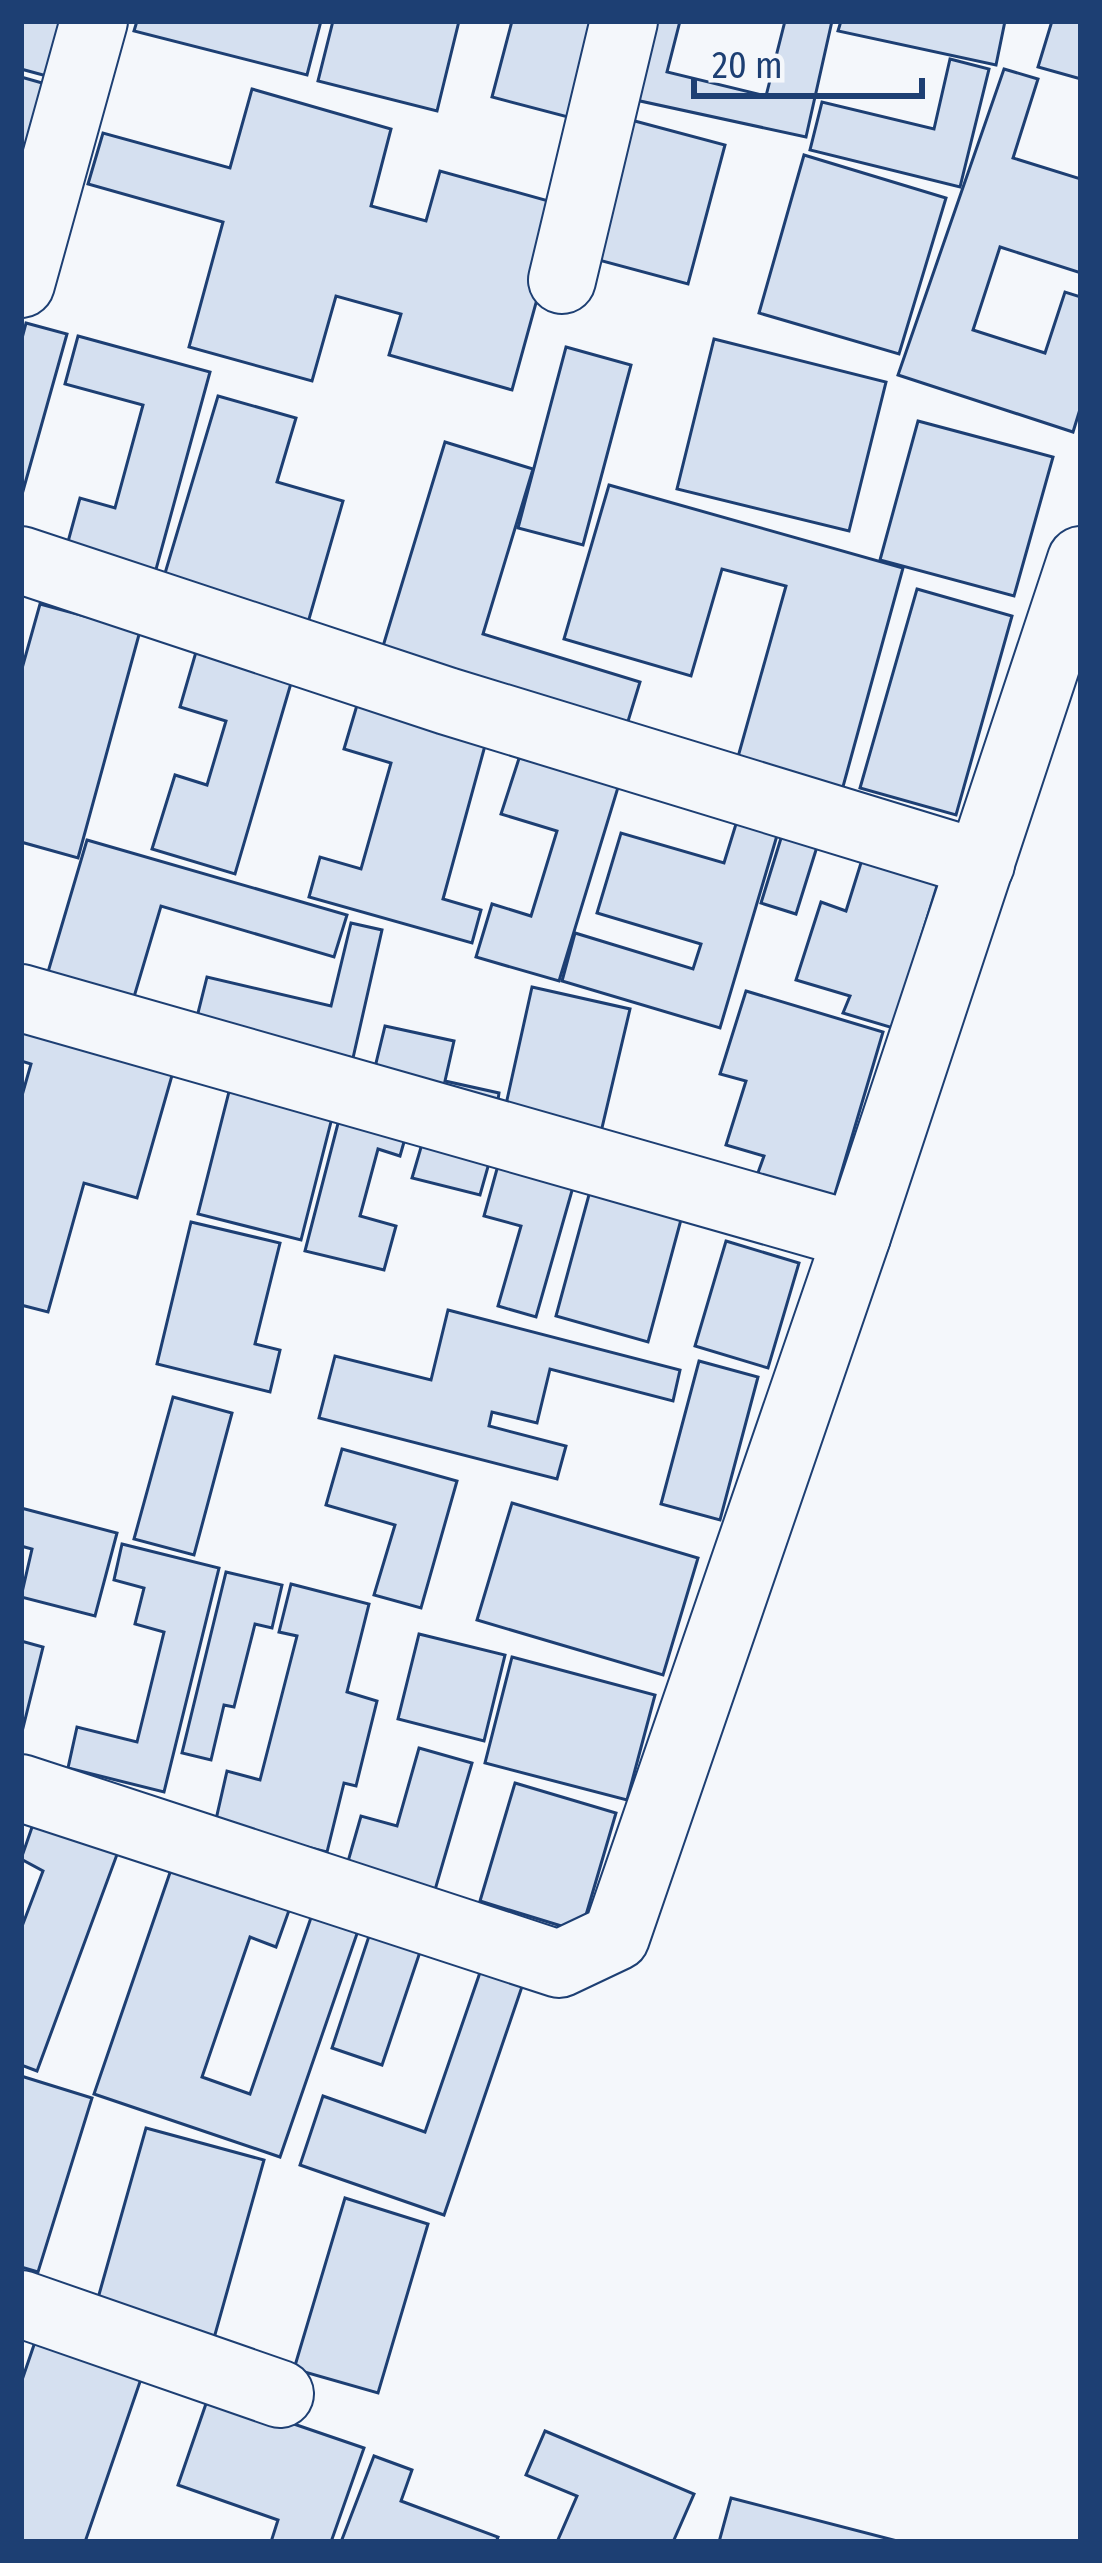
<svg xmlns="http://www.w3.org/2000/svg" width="1102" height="2563" font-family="'Fira Sans Condensed',sans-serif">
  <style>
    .building { fill: #d5e0f0; stroke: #1d3f73; stroke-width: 3 }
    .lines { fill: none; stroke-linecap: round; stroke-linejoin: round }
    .minor-casing { stroke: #1d3f73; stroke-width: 70 }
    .minor { stroke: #f4f7fb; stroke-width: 66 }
  </style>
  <rect width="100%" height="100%" fill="#f4f7fb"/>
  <g class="building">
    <path d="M21 21H81L65 81 21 69Z"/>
    <path d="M137 21H321L307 75 134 31Z"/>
    <path d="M333 21H459L437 111 318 81Z"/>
    <path d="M512 21H613L587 122 492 97Z"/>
    <path d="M649 21H680L667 72 766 96 785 21H832L806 137 631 99Z"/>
    <path d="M841 21H1005L996 65 838 31Z"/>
    <path d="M1052 21H1081V79L1038 67Z"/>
    <path d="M950 59 989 69 960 187 810 150 822 102 934 129Z"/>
    <path d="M1004 69 1038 79 1013 158 1081 179V273L1000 247 973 330 1045 353 1065 292 1081 297V406L1073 432 898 375Z"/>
    <path d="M21 77 60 88 21 226Z"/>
    <path d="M252 89 391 129 371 206 426 221 440 171 563 205 512 390 389 355 401 314 336 296 312 381 189 347 223 222 88 184 103 133 230 168Z"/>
    <path d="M616 116 725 145 688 284 580 255Z"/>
    <path d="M804 155 946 198 899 354 759 313Z"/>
    <path d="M26 323 67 334 21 498V342Z"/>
    <path d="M78 336 210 372 152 584 63 560 80 498 115 508 143 405 65 384Z"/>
    <path d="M714 339 886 382 849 531 677 489Z"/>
    <path d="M566 347 631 365 583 545 518 528Z"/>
    <path d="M218 396 296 418 277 482 343 501 305 633 160 590Z"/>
    <path d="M918 421 1053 457 1014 596 880 560Z"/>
    <path d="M445 442 533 469 483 634 640 682 622 741 377 666Z"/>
    <path d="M609 485 903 568 841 794 736 764 786 586 722 569 691 676 564 639Z"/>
    <path d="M917 589 1012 616 956 815 860 788Z"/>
    <path d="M40 604 140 631 78 858 21 842V672Z"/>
    <path d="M198 645 294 673 235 874 152 849 175 775 207 785 226 721 180 707Z"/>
    <path d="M360 695 489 731 443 899 481 910 472 943 309 897 320 857 361 869 391 763 344 749Z"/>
    <path d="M525 740 623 771 559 981 476 957 492 904 531 916 557 831 501 814Z"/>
    <path d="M740 811 781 822 720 1028 562 981 575 933 693 969 701 944 597 913 621 833 724 863Z"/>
    <path d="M786 822 821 834 796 914 761 903Z"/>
    <path d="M87 840 347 915 334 957 161 906 134 997 48 972Z"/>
    <path d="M865 850 941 873 893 1028 843 1013 850 996 796 980 821 902 846 911Z"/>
    <path d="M351 923 382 930 353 1058 196 1021 207 977 331 1006Z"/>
    <path d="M532 987 630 1009 597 1149 501 1127Z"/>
    <path d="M746 991 883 1032 832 1204 755 1181 764 1156 726 1145 746 1081 720 1074Z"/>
    <path d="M21 1013 177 1058 137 1198 84 1183 48 1312 21 1305V1099L31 1064 21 1061Z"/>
    <path d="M385 1026 454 1041 445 1081 499 1093 495 1120 369 1092Z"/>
    <path d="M233 1076 336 1102 301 1240 198 1214Z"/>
    <path d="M343 1104 410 1121 400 1156 378 1149 360 1216 396 1226 384 1270 305 1251Z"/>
    <path d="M424 1137 491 1156 480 1195 412 1178Z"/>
    <path d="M500 1158 575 1180 536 1317 498 1306 521 1226 484 1216Z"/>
    <path d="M590 1191 682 1216 648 1342 556 1316Z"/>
    <path d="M191 1222 280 1243 255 1344 280 1350 270 1392 157 1364Z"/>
    <path d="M726 1241 799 1263 768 1368 695 1346Z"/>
    <path d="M448 1310 680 1370 673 1401 550 1369 537 1423 492 1412 489 1426 566 1446 557 1479 319 1418 335 1356 431 1380Z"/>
    <path d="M699 1361 758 1377 720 1520 661 1504Z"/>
    <path d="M173 1397 232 1413 194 1555 134 1539Z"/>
    <path d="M342 1449 457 1481 421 1608 374 1595 395 1525 326 1505Z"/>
    <path d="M512 1503 698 1558 663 1675 477 1620Z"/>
    <path d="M21 1508 117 1533 95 1616 21 1597 32 1549 21 1546Z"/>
    <path d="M122 1544 219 1568 164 1792 68 1768 77 1727 137 1742 164 1632 135 1624 144 1588 114 1580Z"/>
    <path d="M226 1572 282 1585 272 1628 255 1624 234 1707 224 1705 211 1760 182 1753Z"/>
    <path d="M291 1584 369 1604 347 1692 377 1701 356 1786 344 1783 327 1852 215 1824 227 1771 260 1780 297 1636 279 1632Z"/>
    <path d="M419 1634 505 1655 484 1741 398 1719Z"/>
    <path d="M21 1641 43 1647 21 1736Z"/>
    <path d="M512 1657 655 1695 627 1800 485 1763Z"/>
    <path d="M419 1748 472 1763 435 1890 347 1865 361 1816 397 1826Z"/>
    <path d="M515 1783 616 1813 581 1932 480 1901Z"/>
    <path d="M38 1810 122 1841 37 2071 21 2065V1929L43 1871 21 1859Z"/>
    <path d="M174 1861 292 1902 276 1947 250 1937 202 2077 250 2094 314 1909 360 1925 280 2157 94 2094Z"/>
    <path d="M372 1927 423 1943 382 2065 332 2048Z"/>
    <path d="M485 1958 527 1972 444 2215 300 2165 323 2096 425 2132Z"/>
    <path d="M21 2076 92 2098 38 2272 21 2267Z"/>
    <path d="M146 2128 264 2160 209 2356 91 2323Z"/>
    <path d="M345 2198 428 2224 378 2393 294 2369Z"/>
    <path d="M36 2339 142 2376 85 2542H21V2383Z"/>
    <path d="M209 2395 364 2448 331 2542H271L278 2520 178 2485Z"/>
    <path d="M545 2431 694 2494 673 2542H557L577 2496 526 2475Z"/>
    <path d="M374 2456 412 2470 401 2501 498 2537 496 2542H341Z"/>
    <path d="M731 2498 901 2542H719Z"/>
  </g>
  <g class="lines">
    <defs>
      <g id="minor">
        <path d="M562 280 624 21"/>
        <path d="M21 284 94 21"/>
        <path d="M21 560 447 701 981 864"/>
        <path d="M21 998 857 1236"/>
        <path d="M21 1788 559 1964 616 1937 857 1236 1081 560"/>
        <path d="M21 2304 280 2394"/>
      </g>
    </defs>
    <use href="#minor" class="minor-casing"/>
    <use href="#minor" class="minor"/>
  </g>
  <rect width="1102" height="2563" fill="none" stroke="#1d3f73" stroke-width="48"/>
  <path d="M694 78v18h228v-18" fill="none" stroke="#1d3f73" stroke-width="6"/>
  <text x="712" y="78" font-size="36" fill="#1d3f73" stroke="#f4f7fb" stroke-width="9" paint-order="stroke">20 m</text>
</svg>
